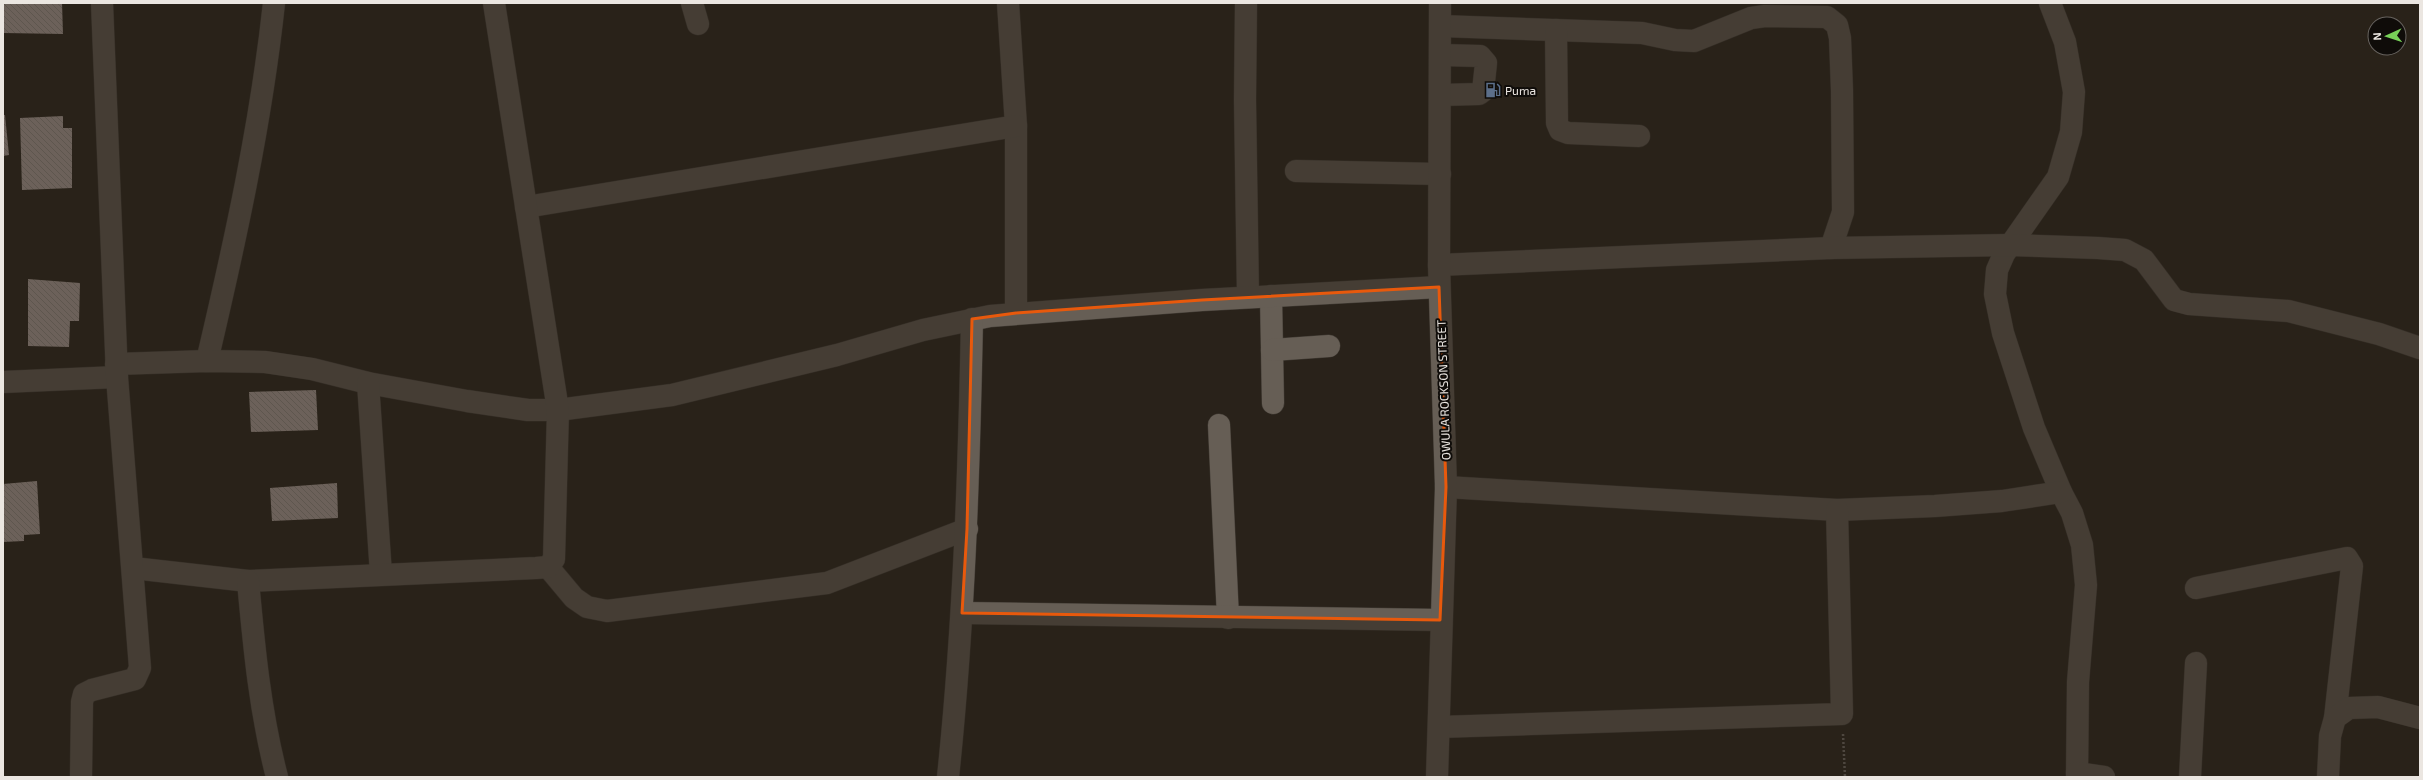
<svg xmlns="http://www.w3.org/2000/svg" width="2423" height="780" font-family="'Exo 2',sans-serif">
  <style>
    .building { fill: url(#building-back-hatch) }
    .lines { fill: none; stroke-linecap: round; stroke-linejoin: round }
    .minor-casing { stroke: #423c35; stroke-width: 23 }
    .path { stroke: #7a746e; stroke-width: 2.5; stroke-dasharray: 2 2; stroke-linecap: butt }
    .minor { stroke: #665e55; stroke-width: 22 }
    .marked { fill: none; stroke: #e8590c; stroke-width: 3; stroke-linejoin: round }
    .labels { text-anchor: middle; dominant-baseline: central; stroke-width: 4; stroke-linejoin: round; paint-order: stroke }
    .poi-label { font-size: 12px; fill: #ebe6e1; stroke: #0f0c09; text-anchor: start }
    .street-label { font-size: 12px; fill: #ebe6e1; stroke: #0f0c09 }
  </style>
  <defs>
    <pattern id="building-back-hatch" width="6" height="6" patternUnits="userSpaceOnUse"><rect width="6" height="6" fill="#bcaea8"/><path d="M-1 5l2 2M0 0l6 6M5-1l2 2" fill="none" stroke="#9e948f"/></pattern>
  </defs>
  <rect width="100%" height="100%" fill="#29221a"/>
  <g class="building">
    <path d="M3 3H62L63 34 3 33Z"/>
    <path d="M3 115H5L9 155 3 156Z"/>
    <path d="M63 116V128H72V188L22 190 20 118Z"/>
    <path d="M28 279 80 283 79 321H70L69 347 28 346Z"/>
    <path d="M316 390 318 430 251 432 249 392Z"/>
    <path d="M37 481 40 534 24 535V541L3 542V484Z"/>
    <path d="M337 483 338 518 272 521 270 488Z"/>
  </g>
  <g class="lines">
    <defs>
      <g id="minor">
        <path d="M692 3 698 24"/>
        <path d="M1008 3 1016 126V313"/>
        <path d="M1246 3 1245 100 1248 297"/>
        <path d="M2050 3 2065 42 2074 92 2071 132 2058 177 2004 254 1997 270 1995 294 2003 333 2034 428 2061 492 2072 513 2082 545 2086 585 2078 682 2077 777"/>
        <path d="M1441 26 1642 33 1675 40 1694 41 1751 18 1765 16 1827 17 1837 25 1840 38 1842 91 1843 212 1831 248"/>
        <path d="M1556 30 1557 123 1560 130 1568 133 1639 136"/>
        <path d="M1440 95 1479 94 1483 91 1486 63 1480 56 1441 55"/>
        <path d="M1296 171 1440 174"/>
        <path d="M526 207 1016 126"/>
        <path d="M1439 265 1831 248 2009 245 2098 248 2125 250 2144 260 2174 300 2189 304 2288 311 2379 334 2420 348"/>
        <path d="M1271 296 1273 403"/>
        <path d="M1272 350 1329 346"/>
        <path d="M207 361C235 242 261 124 274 3"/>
        <path d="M116 364 207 361 265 362 312 369 368 383 467 401 528 410H558L672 395 837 355 923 330 990 316 1202 300 1439 287"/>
        <path d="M3 382 117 377"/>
        <path d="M368 383 381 574"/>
        <path d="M1219 425 1228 618"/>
        <path d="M1446 487 1837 510 1935 506 2002 501 2061 492"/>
        <path d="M548 567 574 598 587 607 607 611 827 583 967 529"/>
        <path d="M133 568 248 581 536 568 548 567 554 559 558 410 494 3"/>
        <path d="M248 581C254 647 260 712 277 777"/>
        <path d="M2196 588 2347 558 2352 566 2335 718"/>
        <path d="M962 613 1440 620"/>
        <path d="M1439 727 1842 714 1837 510"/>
        <path d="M2077 773 2104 777"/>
        <path d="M81 777 82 702 84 694 92 690 135 679 140 668 117 377 102 3"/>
        <path d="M948 777C964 625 969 472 972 319"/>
        <path d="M1437 777 1446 487 1439 265 1440 3"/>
        <path d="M2190 777 2196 663"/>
        <path d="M2328 777 2330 736 2335 718 2349 708 2378 707 2420 718"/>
      </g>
    </defs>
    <use href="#minor" class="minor-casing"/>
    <path class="path" d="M1843 734 1845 777"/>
    <use href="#minor" class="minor"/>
  </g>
  <path d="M0 0H2423V780H0ZM1439 287 1446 487 1440 620 962 613 967 529 972 319 1016 313 1202 300Z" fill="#29221a" fill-opacity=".55" fill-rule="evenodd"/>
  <path class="marked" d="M1439 287 1446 487 1440 620 962 613 967 529 972 319 1016 313 1202 300Z"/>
  <defs>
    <symbol id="fuel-bare" viewBox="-9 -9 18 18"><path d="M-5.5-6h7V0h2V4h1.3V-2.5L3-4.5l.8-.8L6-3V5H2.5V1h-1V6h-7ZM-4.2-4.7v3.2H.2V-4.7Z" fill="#5c6f8a" stroke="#0f0c09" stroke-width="2.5" paint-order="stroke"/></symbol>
  </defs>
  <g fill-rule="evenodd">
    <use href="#fuel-bare" x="1482" y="79" width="22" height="22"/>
  </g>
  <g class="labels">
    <g class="poi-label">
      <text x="1505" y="90">Puma</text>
    </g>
    <g class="street-label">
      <text transform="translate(1443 390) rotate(-92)">OWULA ROCKSON STREET</text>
    </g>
  </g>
  <rect width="2423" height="780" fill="none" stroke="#ebe6e1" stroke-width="8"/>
  <g transform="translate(2387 36) rotate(267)"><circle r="19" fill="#0f0c09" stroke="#67635f"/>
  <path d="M0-3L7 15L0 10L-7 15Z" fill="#78d258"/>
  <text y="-6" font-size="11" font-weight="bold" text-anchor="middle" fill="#ebe6e1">N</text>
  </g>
</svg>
